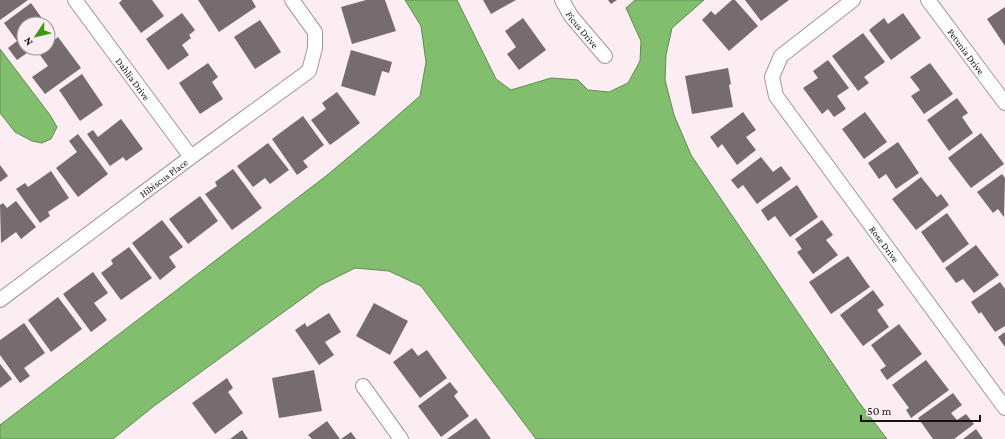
<svg xmlns="http://www.w3.org/2000/svg" width="1005" height="439" font-family="'Crimson Pro',serif">
  <style>
    .water { fill: #81be6e; stroke: #618a53 }
    .building { fill: #766b6e }
    .lines { fill: none; stroke-linecap: round; stroke-linejoin: round }
    .minor-casing { stroke: #a3969a; stroke-width: 16 }
    .minor { stroke: #fff; stroke-width: 14 }
    .labels { text-anchor: middle; dominant-baseline: central; stroke-width: 4; stroke-linejoin: round; paint-order: stroke }
    .street-label { font-size: 10px; fill: #161213; stroke: #fbedf1 }
  </style>
  <rect width="100%" height="100%" fill="#fbedf1"/>
  <g class="water">
    <path d="M405 0H457L496 79 511 90 551 78 578 80 588 90 609 92 628 83 640 61 641 41 626 8 635 0H704L672 28 666 55 665 80 674 115 691 155 858 401 887 439H536L421 286 389 271 355 268 321 285 154 406 113 439H0V425L326 176 374 136 420 96 426 62 421 26Z"/>
    <path d="M0 49 50 115 57 127 51 139 42 143 32 141 15 132 0 113Z"/>
  </g>
  <g class="building">
    <path d="M0 0H28L0 20Z"/>
    <path d="M122 0H152L164 16 141 33 119 3Z"/>
    <path d="M198 0H252L256 7 219 32Z"/>
    <path d="M366 0H385L396 31 352 44 341 7Z"/>
    <path d="M483 0H516L491 14Z"/>
    <path d="M608 0H617L611 4Z"/>
    <path d="M732 0H735L758 26 729 51 702 20 711 11 715 15Z"/>
    <path d="M745 0H789L761 21Z"/>
    <path d="M31 3 46 24H24V48H34L17 60 8 48 17 41 4 23Z"/>
    <path d="M1005 7V46L987 19Z"/>
    <path d="M182 13 195 30 189 35 191 38 182 45 189 55 168 70 146 39Z"/>
    <path d="M903 13 921 38 891 60 869 30 884 18 888 24Z"/>
    <path d="M523 18 546 50 519 70 507 54 516 47 505 31Z"/>
    <path d="M260 20 281 52 255 69 234 37Z"/>
    <path d="M48 27 53 33 48 37Z"/>
    <path d="M863 33 885 62 864 77 869 83 858 91 832 56Z"/>
    <path d="M58 37 81 68 45 94 32 77 48 66 38 52 43 48H48V45Z"/>
    <path d="M351 50 392 62 389 73 382 71 375 96 341 86Z"/>
    <path d="M828 60 849 88 837 96 846 109 834 117 828 109 822 114 803 88 818 78 813 71Z"/>
    <path d="M208 63 218 77 212 82 223 99 200 114 179 83Z"/>
    <path d="M930 63 953 94 924 114 911 96 920 90 910 77Z"/>
    <path d="M728 68 731 84 729 85 733 107 692 114 685 76Z"/>
    <path d="M82 74 103 105 80 121 59 90Z"/>
    <path d="M337 92 360 123 330 145 311 120 326 109 322 103Z"/>
    <path d="M957 98 968 113 962 117 973 133 949 151 927 120Z"/>
    <path d="M743 112 756 130 746 137 756 150 737 165 722 144 718 148 710 137Z"/>
    <path d="M865 112 887 142 864 159 842 129Z"/>
    <path d="M303 116 324 145 303 161 308 167 297 175 272 139Z"/>
    <path d="M121 119 143 149 126 161 123 157 110 166 87 134 93 130 98 137Z"/>
    <path d="M981 133 1004 164 971 188 948 158Z"/>
    <path d="M78 134 108 174 78 197 56 168 77 152 69 141Z"/>
    <path d="M898 142 919 173 896 189 886 174 879 179 868 163Z"/>
    <path d="M268 143 289 170 270 184 265 178 253 187 237 166Z"/>
    <path d="M761 157 773 172 781 166 791 179 757 204 743 185 738 189 731 180Z"/>
    <path d="M0 165 8 176 0 182Z"/>
    <path d="M233 169 262 208 232 230 205 194 217 186 215 182Z"/>
    <path d="M51 171 69 198 48 212 50 216 40 223 16 189 25 183 28 187Z"/>
    <path d="M1002 174 1005 178 1004 217 998 209 993 213 977 192Z"/>
    <path d="M921 177 937 197 941 194 949 205 916 230 892 199Z"/>
    <path d="M797 185 818 217 790 237 775 216 768 221 761 210Z"/>
    <path d="M200 196 218 221 188 244 169 219Z"/>
    <path d="M16 201 36 227 21 239 16 232 1 243 0 205 3 203 7 208Z"/>
    <path d="M947 213 969 244 943 263 921 232Z"/>
    <path d="M162 220 183 247 169 257 176 267 160 280 132 243Z"/>
    <path d="M822 220 833 235 826 240 838 255 813 274 797 252 802 249 795 239Z"/>
    <path d="M976 245 999 275 974 293 963 279 956 283 945 268Z"/>
    <path d="M129 247 152 278 121 300 101 273 113 264 111 260Z"/>
    <path d="M848 256 870 287 831 314 809 282Z"/>
    <path d="M93 272 108 293 94 303 107 320 91 332 63 294Z"/>
    <path d="M1000 282 1005 289V326L995 332 981 312 979 314 971 302Z"/>
    <path d="M873 290 884 305 877 310 889 327 863 346 840 315Z"/>
    <path d="M58 297 82 329 51 352 28 320Z"/>
    <path d="M374 303 408 321 390 355 356 336Z"/>
    <path d="M329 313 341 332 325 342 334 355 319 365 295 330 305 323 307 327Z"/>
    <path d="M24 323 45 353 24 368 30 376 20 383 0 355V340Z"/>
    <path d="M899 324 922 354 887 380 880 370 886 366 871 345Z"/>
    <path d="M1005 332V347L998 337Z"/>
    <path d="M412 348 418 356 427 350 447 378 420 398 393 362Z"/>
    <path d="M926 360 949 390 911 418 906 410 909 408 892 385Z"/>
    <path d="M0 364 12 379 0 388Z"/>
    <path d="M314 370 322 411 279 418 272 378Z"/>
    <path d="M227 378 233 388 228 392 243 413 215 434 192 403Z"/>
    <path d="M450 382 458 392 454 396 469 416 441 437 418 406Z"/>
    <path d="M953 393 962 405 951 413 957 420 966 414 974 424 954 439H933L918 418Z"/>
    <path d="M476 418 491 439H447Z"/>
    <path d="M327 421 340 439H312L308 435Z"/>
    <path d="M976 429 983 439H963Z"/>
    <path d="M242 430 248 439H230Z"/>
    <path d="M351 432 356 439H341Z"/>
  </g>
  <g class="lines">
    <defs>
      <g id="minor">
        <path id="s1" d="M75 0 191 157"/>
        <path id="s2" d="M562 0 571 16 605 56"/>
        <path id="s3" d="M853 0 781 56 772 77 776 96 1005 408"/>
        <path id="s4" d="M928 0 1005 103"/>
        <path id="s5" d="M0 300 191 157 309 71 315 48V32L292 0"/>
        <path d="M363 386 401 439"/>
      </g>
    </defs>
    <use href="#minor" class="minor-casing"/>
    <use href="#minor" class="minor"/>
  </g>
  <g class="labels">
    <g class="street-label">
      <text stroke="none"><textPath href="#s2" startOffset="36">Ficus Drive</textPath></text>
      <text stroke="none"><textPath href="#s4" startOffset="64">Petunia Drive</textPath></text>
      <text stroke="none"><textPath href="#s1" startOffset="98">Dahlia Drive</textPath></text>
      <text stroke="none"><textPath href="#s5" startOffset="204">Hibiscus Place</textPath></text>
      <text stroke="none"><textPath href="#s3" startOffset="317">Rose Drive</textPath></text>
    </g>
  </g>
  <g transform="translate(36 36) rotate(235)"><circle r="19" fill="#fbedf1" stroke="#9f9598"/>
  <path d="M0-3L7 15L0 10L-7 15Z" fill="#3c960f"/>
  <text y="-6" font-size="11" font-weight="bold" text-anchor="middle" fill="#161213">N</text>
  </g>
  <path d="M861 415v6h119v-6" fill="none" stroke="#161213" stroke-width="2"/>
  <text x="867" y="415" font-size="12" fill="#161213" stroke="#fbedf1" stroke-width="3" paint-order="stroke">50 m</text>
</svg>
